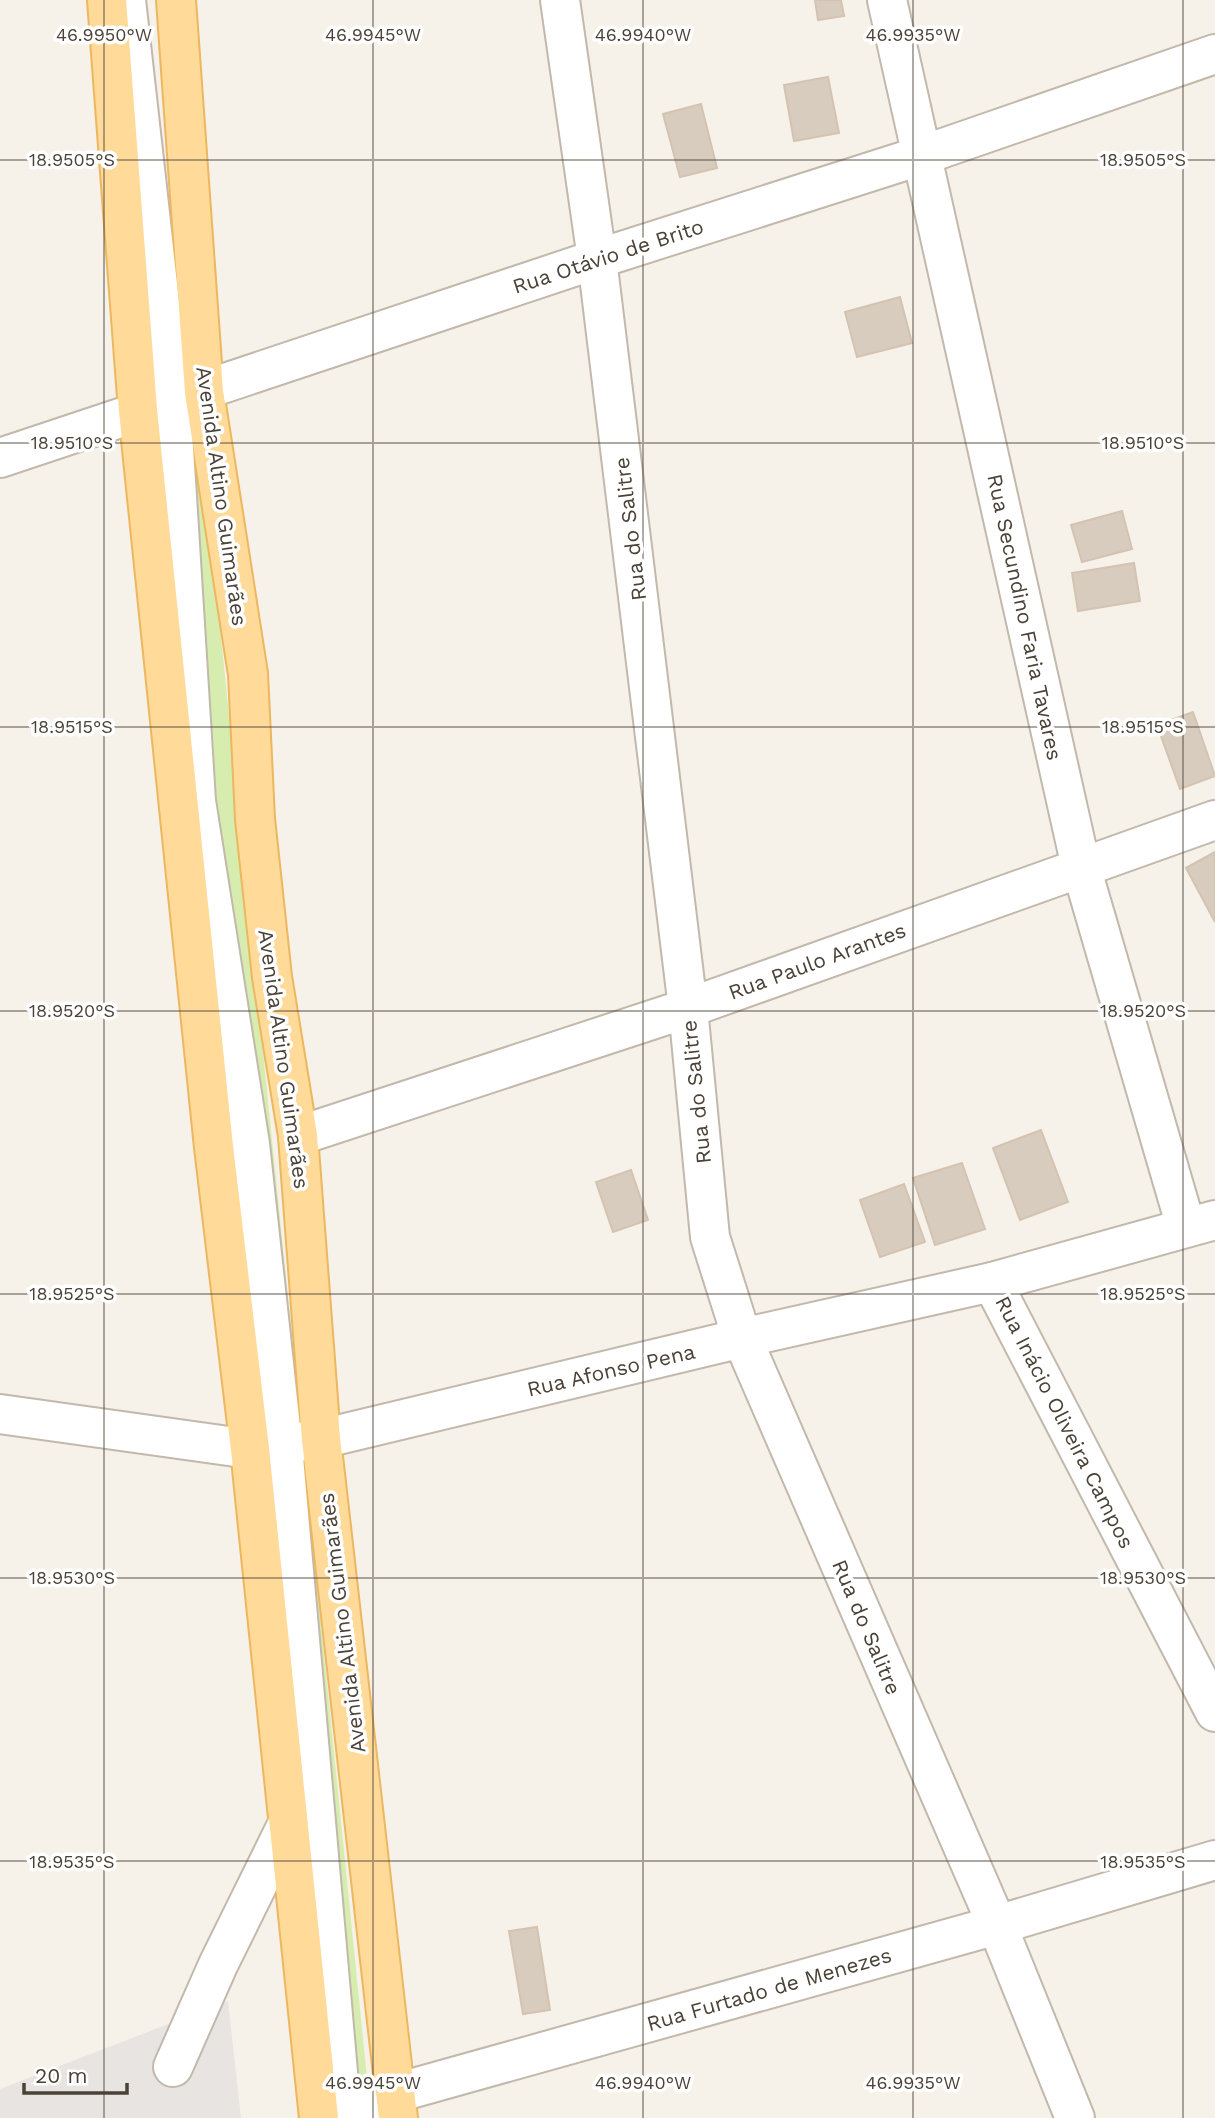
<svg xmlns="http://www.w3.org/2000/svg" width="1215" height="2118" font-family="'Work Sans',sans-serif">
  <style>
    .green { fill: #d6edaf }
    .parking { fill: #e7e4e1 }
    .building { fill: #d8ccbe; stroke: #d4c3b0; stroke-width: 2 }
    .lines { fill: none; stroke-linecap: round; stroke-linejoin: round }
    .minor-casing { stroke: #c2b8ab; stroke-width: 42 }
    .major-casing { stroke: #edb760; stroke-width: 42 }
    .minor { stroke: #fff; stroke-width: 38 }
    .major { stroke: #ffda99; stroke-width: 38 }
    .ticks { fill: none; stroke: #4a4137; stroke-width: 2; stroke-opacity: 0.45 }
    .labels { text-anchor: middle; dominant-baseline: central; stroke-width: 7; stroke-linejoin: round; paint-order: stroke }
    .street-label { font-size: 21px; fill: #4a4137; stroke: #fff }
    .ticks-label { font-size: 18px; text-anchor: middle; fill: #4a4137; stroke: #fff; stroke-width: 7; stroke-linejoin: round; paint-order: stroke }
  </style>
  <rect width="100%" height="100%" fill="#f6f1e9"/>
  <path class="green" d="M169 424 200 429 371 2118H329Z"/>
  <path class="parking" d="M228 2001 241 2118H0V2089Z"/>
  <g class="building">
    <path d="M815 0H841L844 16 818 20Z"/>
    <path d="M828 77 839 133 794 141 784 85Z"/>
    <path d="M701 104 717 168 680 177 663 114Z"/>
    <path d="M900 297 912 343 857 357 845 312Z"/>
    <path d="M1122 511 1132 549 1082 562 1071 525Z"/>
    <path d="M1134 563 1140 601 1078 611 1072 573Z"/>
    <path d="M1193 712 1215 776 1180 789 1157 725Z"/>
    <path d="M1215 852V922L1186 868Z"/>
    <path d="M1041 1130 1068 1202 1020 1220 993 1148Z"/>
    <path d="M962 1163 985 1229 935 1245 913 1178Z"/>
    <path d="M631 1170 648 1220 613 1232 596 1182Z"/>
    <path d="M904 1184 925 1242 880 1257 860 1200Z"/>
    <path d="M537 1927 550 2010 523 2014 509 1931Z"/>
  </g>
  <g class="lines">
    <defs>
      <g id="minor">
        <path d="M126 0 171 400 196 801 250 1144 283 1446 342 2118"/>
        <path d="M560 0 597 259 688 1008 710 1237 742 1338 997 1925 1075 2118"/>
        <path d="M887 0 1081 867 1186 1227"/>
        <path d="M0 458 597 259 923 155 1215 54"/>
        <path d="M298 1136 688 1008 1215 820"/>
        <path d="M992 1282 1215 1712"/>
        <path d="M0 1414 250 1449 321 1439 742 1338 992 1282 1215 1220"/>
        <path d="M173 2067 218 1965 289 1821"/>
        <path d="M323 2118 341 2109 396 2093 997 1925 1215 1860"/>
      </g>
      <g id="major">
        <path d="M107 0 138 410 214 1147 250 1449 319 2118"/>
        <path d="M176 0 204 392 248 674 255 819 272 977 298 1136 321 1439 398 2118"/>
      </g>
    </defs>
    <use href="#minor" class="minor-casing"/>
    <use href="#major" class="major-casing"/>
    <use href="#minor" class="minor"/>
    <use href="#major" class="major"/>
  </g>
  <path class="ticks" d="M104 0V2118M373 0V2118M643 0V2118M913 0V2118M1183 0V2118M0 160H1215M0 443H1215M0 727H1215M0 1011H1215M0 1294H1215M0 1578H1215M0 1861H1215"/>
  <g class="labels">
    <g class="street-label">
      <text transform="translate(608 256) rotate(-18)">Rua Otávio de Brito</text>
      <text transform="translate(222 496) rotate(82)">Avenida Altino Guimarães</text>
      <text transform="translate(630 529) rotate(-97)">Rua do Salitre</text>
      <text transform="translate(1025 617) rotate(78)">Rua Secundino Faria Tavares</text>
      <text transform="translate(817 961) rotate(-20)">Rua Paulo Arantes</text>
      <text transform="translate(284 1059) rotate(82)">Avenida Altino Guimarães</text>
      <text transform="translate(696 1092) rotate(-96)">Rua do Salitre</text>
      <text transform="translate(611 1370) rotate(-13)">Rua Afonso Pena</text>
      <text transform="translate(1065 1422) rotate(63)">Rua Inácio Oliveira Campos</text>
      <text transform="translate(342 1623) rotate(-97)">Avenida Altino Guimarães</text>
      <text transform="translate(867 1627) rotate(67)">Rua do Salitre</text>
      <text transform="translate(769 1989) rotate(-16)">Rua Furtado de Menezes</text>
    </g>
  </g>
  <g class="ticks-label">
    <text x="104" y="41">46.9950°W</text>
    <text x="373" y="41">46.9945°W</text>
    <text x="643" y="41">46.9940°W</text>
    <text x="913" y="41">46.9935°W</text>
    <text x="72" y="166">18.9505°S</text>
    <text x="1143" y="166">18.9505°S</text>
    <text x="72" y="449">18.9510°S</text>
    <text x="1143" y="449">18.9510°S</text>
    <text x="72" y="733">18.9515°S</text>
    <text x="1143" y="733">18.9515°S</text>
    <text x="72" y="1017">18.9520°S</text>
    <text x="1143" y="1017">18.9520°S</text>
    <text x="72" y="1300">18.9525°S</text>
    <text x="1143" y="1300">18.9525°S</text>
    <text x="72" y="1584">18.9530°S</text>
    <text x="1143" y="1584">18.9530°S</text>
    <text x="72" y="1868">18.9535°S</text>
    <text x="1143" y="1868">18.9535°S</text>
    <text x="373" y="2089">46.9945°W</text>
    <text x="643" y="2089">46.9940°W</text>
    <text x="913" y="2089">46.9935°W</text>
  </g>
  <path d="M24 2083v10h103v-10" fill="none" stroke="#4a4137" stroke-width="3.5"/>
  <text x="35" y="2083" font-size="21" fill="#4a4137" stroke="#ffffff" stroke-width="5" paint-order="stroke">20 m</text>
</svg>
